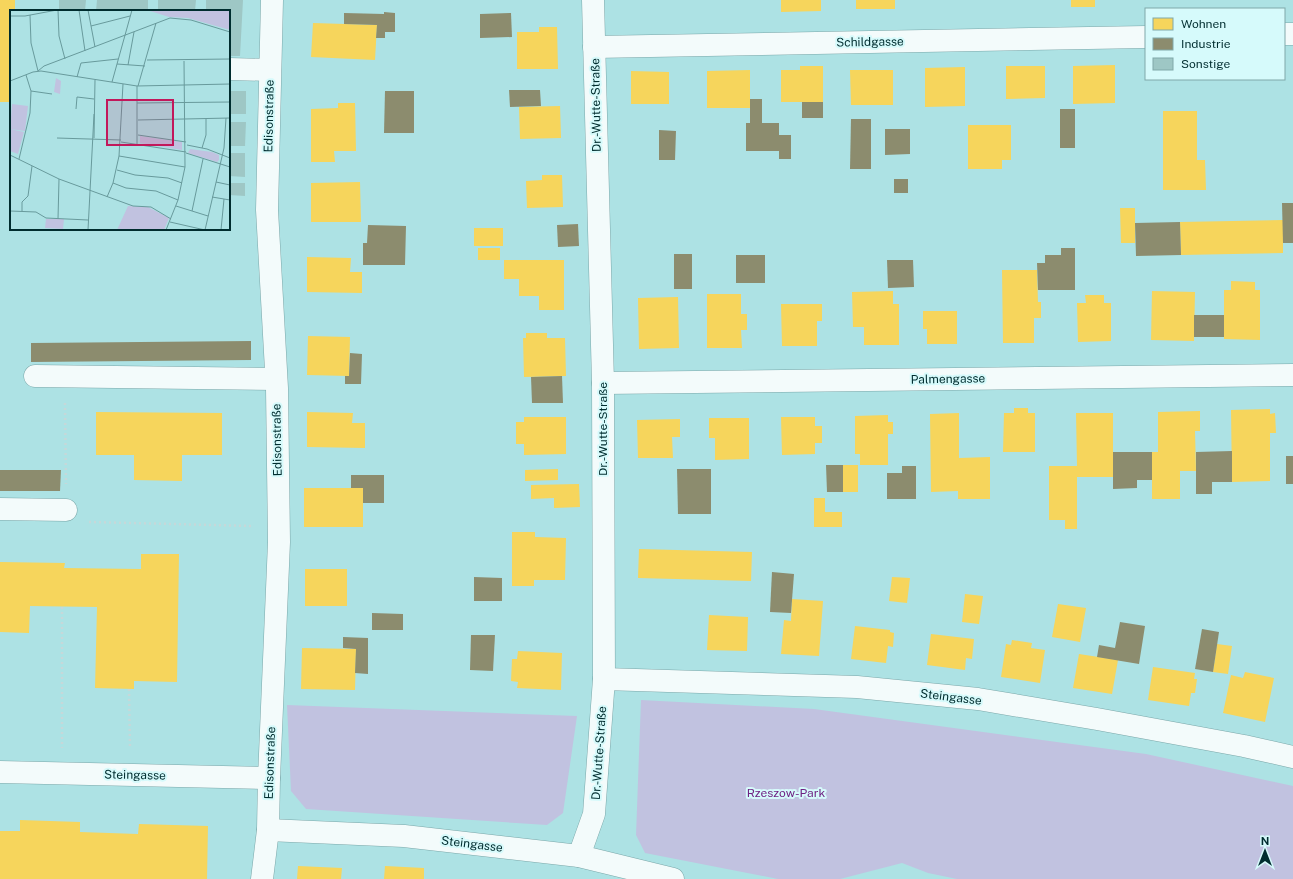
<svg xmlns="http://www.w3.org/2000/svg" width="1293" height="879" font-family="'Public Sans',sans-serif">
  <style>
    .green { fill: #c1c2e0 }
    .homes { fill: #f6d55c }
    .industry { fill: #8c8c6e }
    .building { fill: #9ec7c5 }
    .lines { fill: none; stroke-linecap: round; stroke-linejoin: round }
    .minor-casing { stroke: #7ba7a9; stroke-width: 23 }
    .path { stroke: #c6d8d9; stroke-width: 2.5; stroke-dasharray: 2 3; stroke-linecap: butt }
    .minor { stroke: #f3fbfb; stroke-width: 22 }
    .labels { text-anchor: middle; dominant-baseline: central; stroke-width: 4; stroke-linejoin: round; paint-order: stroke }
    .street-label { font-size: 12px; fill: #002d2f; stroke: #d6fafb }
    .park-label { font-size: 12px; fill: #6f2283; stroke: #d6fafb }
    .inset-road { fill: none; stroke: #689a9c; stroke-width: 1 }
    .view { fill: #c2185b; fill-opacity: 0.15; stroke: #c2185b; stroke-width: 2 }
    .inset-edge { fill: none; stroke: #002d2f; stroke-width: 2 }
  </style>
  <rect width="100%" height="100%" fill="#ade2e4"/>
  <g class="green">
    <path d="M641 700 814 709 1146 754 1293 786V879H957L928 873 902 863 840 879H778L645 853 636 835Z"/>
    <path d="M287 705 577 716 563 813 547 825 306 809 291 791Z"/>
  </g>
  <g class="homes">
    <path d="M0 0H15V11H11V102H0Z"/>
    <path d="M781 0H821V11L781 12Z"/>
    <rect x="856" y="0" width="39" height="9"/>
    <rect x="1071" y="0" width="24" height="7"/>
    <path d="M313 23 377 25 375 60 311 57Z"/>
    <path d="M539 27H557L558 69H517V32H539Z"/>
    <path d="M1115 65V103L1073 104V66Z"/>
    <path d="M800 66H823V102H781V70H800Z"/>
    <path d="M1006 66H1045V98L1006 99Z"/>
    <path d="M965 67V106L925 107V68Z"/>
    <path d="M750 70V108H707V71Z"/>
    <path d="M850 70H893V105H851Z"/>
    <path d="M631 71 669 72V104H631Z"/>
    <path d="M338 103H355L356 151H334L335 162H311V109L338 108Z"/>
    <path d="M560 106 561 138 520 139 519 107Z"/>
    <path d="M1163 111H1197V160H1205L1206 190H1163Z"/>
    <path d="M968 125H1011V160H1002V169H968Z"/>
    <path d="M542 175H562L563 207 527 208 526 181 542 180Z"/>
    <path d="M360 182 361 222H311V183Z"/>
    <path d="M1120 208H1135V243H1121Z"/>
    <path d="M1283 220V253L1181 255 1180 222Z"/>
    <rect x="474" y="228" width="29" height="18"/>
    <rect x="478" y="248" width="22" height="12"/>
    <path d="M307 257 351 258 350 272H362V293L307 292Z"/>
    <path d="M504 260H564V310H539V296H519V279H504Z"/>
    <path d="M1002 270H1037L1038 302H1041V318H1034V343H1003Z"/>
    <path d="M1231 281 1255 282V290H1260V340L1224 339V290H1231Z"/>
    <path d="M893 291V304H899V345H864V327H853L852 292Z"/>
    <path d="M1152 291 1195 292 1194 341 1151 340Z"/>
    <path d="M707 294H741V314H747V330H741L742 348H707Z"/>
    <path d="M1085 295H1104V303H1111V341L1078 342 1077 303H1086Z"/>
    <path d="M678 297 679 348 639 349 638 298Z"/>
    <path d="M781 304H822V321H817V346H782Z"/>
    <path d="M923 311H957V344H927V329H923Z"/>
    <path d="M526 333H547V338H565L566 376 524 377 523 338H526Z"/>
    <path d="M308 336 350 337 349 376 307 375Z"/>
    <path d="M1014 408H1028V413H1035V452H1003L1004 413H1014Z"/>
    <path d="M1270 409V414L1275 413 1276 433H1270V481L1232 482 1231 410Z"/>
    <path d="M1200 411V431H1195L1196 471H1180V499H1152V452H1158V412Z"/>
    <path d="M96 412 222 413V455H182V481L134 480V455H96Z"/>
    <path d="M307 412 353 413 352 423H365V448L307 447Z"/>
    <path d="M959 413V458L990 457V499H958V491L931 492 930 414Z"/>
    <path d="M1076 413H1113V477H1077V529H1065V520H1049V466H1077Z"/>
    <path d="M888 415V422H893V434H888V465H860V454H855V416Z"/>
    <path d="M524 417H566V454L524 455V444H516V422H524Z"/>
    <path d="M781 417H815V426H822V443H815V454L782 455Z"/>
    <path d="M709 418H749V459L715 460V438H709Z"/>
    <path d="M680 419V437H672L673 458H638L637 420Z"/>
    <rect x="843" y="465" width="15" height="27"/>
    <path d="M558 469V480L525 481V470Z"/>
    <path d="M579 484 580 507 554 508V498L531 499V485Z"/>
    <rect x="304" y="488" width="59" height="39"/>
    <path d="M814 498H825V512H842V527H814Z"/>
    <path d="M512 532H535V537L566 538 565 580H534V586H512Z"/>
    <path d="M639 549 752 552 751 581 638 578Z"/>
    <path d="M141 554H179L177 682 134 681V689L95 688 97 607 30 606 29 633 0 632V562L65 563 64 568 141 569Z"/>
    <rect x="305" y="569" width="42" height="37"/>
    <path d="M892 577 910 578 907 603 889 601Z"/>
    <path d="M965 594 983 596 979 624 962 622Z"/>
    <path d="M792 599 823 601 819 656 781 654 784 620 791 621Z"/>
    <path d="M1058 604 1086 608 1080 642 1052 637Z"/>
    <path d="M709 615 748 617 747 651 707 650Z"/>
    <path d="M855 626 890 630V632L894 633 893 647 888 646 886 663 851 659Z"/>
    <path d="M931 634 974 639 972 659 966 658 965 670 927 665Z"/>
    <path d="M1012 640 1032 643 1031 648 1045 650 1040 683 1001 677 1006 644 1011 645Z"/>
    <path d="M1217 644 1232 646 1228 674 1213 672Z"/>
    <path d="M302 648 356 649 355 690 301 689Z"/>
    <path d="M518 651 562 653 561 690 517 688 518 682 511 681 512 659H517Z"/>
    <path d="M1079 654 1118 660 1112 694 1073 688Z"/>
    <path d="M1153 667 1195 673 1194 679H1197L1195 693H1191L1189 706 1148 700Z"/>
    <path d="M1245 672 1274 678 1265 722 1223 713 1231 675 1243 678Z"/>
    <path d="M20 820 80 822V832L138 834 139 824 208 826 207 879H0V831H20Z"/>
    <path d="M298 866 342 868 341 879H297Z"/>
    <path d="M385 866 424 868V879H384Z"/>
  </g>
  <g class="industry">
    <path d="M384 12 395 13V32H385V38H376L377 25 344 24V13L384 14Z"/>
    <path d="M511 13 512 37 480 38V14Z"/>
    <path d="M509 90H540L541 106 510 107Z"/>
    <path d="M385 91H414V133H384Z"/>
    <path d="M750 99H762V123H779V135H791V159H779V151H746V123H750Z"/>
    <rect x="802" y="102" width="21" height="16"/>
    <rect x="1060" y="109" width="15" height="39"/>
    <path d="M851 119H871V169H850Z"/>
    <path d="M885 129H910V154L885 155Z"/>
    <path d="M659 130 676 131 675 160H659Z"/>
    <rect x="894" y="179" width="14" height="14"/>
    <path d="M1282 203H1293V243H1283Z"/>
    <path d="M1180 222 1181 255 1136 256 1135 223Z"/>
    <path d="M578 224 579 246 558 247 557 225Z"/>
    <path d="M368 225 406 226 405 265H363V243H367Z"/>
    <path d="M1061 248H1075V290H1038L1037 263H1045V255H1061Z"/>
    <rect x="674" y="254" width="18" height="35"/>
    <rect x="736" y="255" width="29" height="28"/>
    <path d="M887 260H913L914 287 888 288Z"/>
    <rect x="1194" y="315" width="30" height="22"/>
    <path d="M251 341V360L31 362V343Z"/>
    <path d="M350 353 362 354 361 384H345V376H349Z"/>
    <path d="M562 376 563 403H532L531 377Z"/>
    <path d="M1232 451V482H1212V494H1196V452Z"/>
    <path d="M1113 452H1152V480H1137V488L1113 489Z"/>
    <rect x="1286" y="456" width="7" height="28"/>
    <path d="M826 465H843V492H827Z"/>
    <path d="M902 466H916V499H887V473H902Z"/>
    <path d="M677 469H711V514H678Z"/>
    <path d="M0 470H61L60 491H0Z"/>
    <path d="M351 475H384V503H363V488H351Z"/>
    <path d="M772 572 794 574 791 613 770 612Z"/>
    <path d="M474 577 502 578V601H474Z"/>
    <path d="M372 613 403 614V630H372Z"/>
    <path d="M1120 622 1145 626 1139 664 1097 657 1099 645 1115 648Z"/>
    <path d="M1202 629 1219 632 1213 672 1195 669Z"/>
    <path d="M471 635H495L493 671 470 670Z"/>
    <path d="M343 637 368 638V674L355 673 356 649 343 648Z"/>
  </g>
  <g class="building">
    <path d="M59 0H86L85 11H59Z"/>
    <path d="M97 0H148V11H96Z"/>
    <path d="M158 0H196L195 11H158Z"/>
    <path d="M206 0H243L240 56H229V11H206Z"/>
    <rect x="229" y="91" width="17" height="23"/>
    <path d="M229 122H246L245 146H229Z"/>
    <path d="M229 153H245V177L229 176Z"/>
    <path d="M229 183H245V196L229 195Z"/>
  </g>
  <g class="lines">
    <defs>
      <g id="minor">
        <path d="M1284 34H1293"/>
        <path d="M594 47 1146 37"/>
        <path d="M229 69 270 70"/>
        <path d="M35 376 276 379"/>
        <path d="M603 383 1293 375"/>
        <path d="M0 509 66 510"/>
        <path d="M604 679 857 687 978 699 1097 719 1244 746 1293 757"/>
        <path d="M0 772 269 778"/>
        <path d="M268 830 404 836 579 856 673 879"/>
        <path d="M579 856 594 814 604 679 603 383 593 0"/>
        <path d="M262 879 268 830 269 778 279 542 277 388 267 210 272 0"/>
      </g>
    </defs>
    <use href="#minor" class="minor-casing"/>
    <g class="path">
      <path d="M65 403 66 484"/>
      <path d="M89 522 254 526"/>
      <path d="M62 607V748"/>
      <path d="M129 689 130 748"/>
    </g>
    <use href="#minor" class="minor"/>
  </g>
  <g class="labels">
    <g class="street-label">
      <text transform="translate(870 42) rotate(-1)">Schildgasse</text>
      <text transform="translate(596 105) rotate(-91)">Dr.-Wutte-Straße</text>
      <text transform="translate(269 116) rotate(-89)">Edisonstraße</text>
      <text transform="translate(948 379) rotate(-1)">Palmengasse</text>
      <text transform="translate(603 429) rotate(-90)">Dr.-Wutte-Straße</text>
      <text transform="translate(277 440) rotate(-91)">Edisonstraße</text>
      <text transform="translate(951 697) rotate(7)">Steingasse</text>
      <text transform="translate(599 753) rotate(-86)">Dr.-Wutte-Straße</text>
      <text transform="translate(270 763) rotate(-88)">Edisonstraße</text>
      <text transform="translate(135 775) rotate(1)">Steingasse</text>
      <text transform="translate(472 844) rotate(7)">Steingasse</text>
    </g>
    <g class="park-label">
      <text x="786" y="793">Rzeszow-Park</text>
    </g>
  </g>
  <g transform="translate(10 10)">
    <rect width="220" height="220" fill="#ade2e4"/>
    <path d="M137 0H220V20L178 8 159 7ZM46 68 51 71 50 84 44 82ZM2 94 18 96 15 121 0 119ZM0 119 14 122 8 144 0 141ZM130 126 172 132V140L130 133ZM180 139 202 142 209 145V150L207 152 178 143ZM118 196 138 197 159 208 154 220H107ZM36 209H54L53 219 35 218Z" fill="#c1c2e0"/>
    <path class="inset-road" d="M48 0 49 26 55 49M69 0 75 41M78 0 85 37M20 5 21 33 28 61 34 56 160 8 181 10 220 22M0 6H15L47 0M81 16 120 6M137 50 220 49M107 54 135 56M118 55 124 22M67 67 71 53 108 49M0 71 23 62 31 61 127 76 220 74M102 72 122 0M128 76 146 13M21 81 42 84M127 93 220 92M66 99 67 87 84 89M128 110 220 108M128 125 176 132M47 128 111 130M84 128 85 70M111 132 176 142M127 134V76M177 135 197 139 220 148M192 138 196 125V109M176 143 220 157M0 145 49 169 123 196 141 197 161 209M109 146 175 157M9 149 20 103 21 81 16 65M107 160 125 165 158 168 172 173M206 172 220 175M103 173 116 178 146 181 168 190M97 187 103 173 109 146 113 74M202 187 220 190M166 196 198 206M0 201 26 202 36 208 78 210M12 201V192L18 186 22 156M182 201 193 149M48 209 49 169M160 212 195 220M78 220 84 104M156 220 168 190 175 157 174 51M195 220 214 138 216 108M211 220 214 189"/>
    <path class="view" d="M97 90H163V135H97Z"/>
    <rect width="220" height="220" class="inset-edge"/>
  </g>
  <rect x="1145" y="8" width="140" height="72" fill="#d6fafb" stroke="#80a8a9"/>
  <rect x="1153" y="18" width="20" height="12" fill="#f6d55c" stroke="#80a8a9"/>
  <text x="1181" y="28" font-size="12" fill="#002d2f">Wohnen</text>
  <rect x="1153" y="38" width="20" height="12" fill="#8c8c6e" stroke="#80a8a9"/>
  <text x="1181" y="48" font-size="12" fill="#002d2f">Industrie</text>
  <rect x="1153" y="58" width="20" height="12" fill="#9ec7c5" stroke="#80a8a9"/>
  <text x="1181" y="68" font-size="12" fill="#002d2f">Sonstige</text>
  <g transform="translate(1265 851)" stroke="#d6fafb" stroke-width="3" paint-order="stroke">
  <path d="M0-3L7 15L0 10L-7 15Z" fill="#002d2f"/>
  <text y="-6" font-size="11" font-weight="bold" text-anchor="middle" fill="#002d2f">N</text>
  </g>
</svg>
